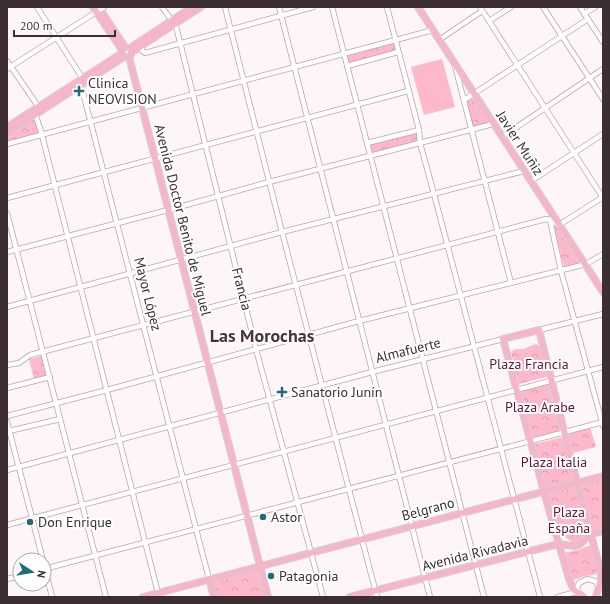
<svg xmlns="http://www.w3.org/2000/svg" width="610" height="604" font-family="'PT Sans',sans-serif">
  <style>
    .green { fill: #feb8cc }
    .park { fill: url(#park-crowns) }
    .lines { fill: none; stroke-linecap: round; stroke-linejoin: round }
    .minor-casing { stroke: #c2a0a9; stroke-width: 6 }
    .major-casing { stroke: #d4d1d2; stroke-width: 8 }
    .minor { stroke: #fff; stroke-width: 4.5 }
    .major { stroke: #f5b6ca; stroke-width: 6 }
    .poi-dot { fill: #246a79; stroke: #fff; stroke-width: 1.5 }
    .labels { text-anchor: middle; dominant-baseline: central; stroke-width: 4; stroke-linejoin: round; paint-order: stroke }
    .poi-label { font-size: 14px; fill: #3c2e31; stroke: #fff; text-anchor: start }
    .street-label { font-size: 14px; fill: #3c2e31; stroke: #fff }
    .park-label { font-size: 14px; fill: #671336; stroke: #fff }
    .district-label { font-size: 18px; font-weight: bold; fill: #4e323a; stroke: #fff }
  </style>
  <defs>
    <pattern id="park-crowns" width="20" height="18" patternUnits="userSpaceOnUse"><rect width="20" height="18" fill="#feb8cc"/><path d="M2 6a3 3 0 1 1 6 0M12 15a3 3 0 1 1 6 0" fill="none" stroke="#db9eb0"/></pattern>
  </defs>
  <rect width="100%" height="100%" fill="#fdf5f7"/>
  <path class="green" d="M442 59 455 107 424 115 411 67Z"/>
  <g class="park">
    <path d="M394 42 397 51 348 64 345 55Z"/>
    <path d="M474 95 492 123 472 128 465 101Z"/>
    <path d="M34 118 40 134 7 143V135Z"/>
    <path d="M416 133 418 142 371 154 369 145Z"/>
    <path d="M553 224 555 225 580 263 564 267 553 226Z"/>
    <path d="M536 344 539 346 548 376 546 377 519 384 511 352C515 348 518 350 523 349 527 348 532 345 536 344Z"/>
    <path d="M42 356 46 376 34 379 29 359Z"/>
    <path d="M550 384 561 431 533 438 520 391Z"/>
    <path d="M590 427 596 447 573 453 568 434Z"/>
    <path d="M563 437 574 481 546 488 534 444Z"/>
    <path d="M603 479V528L593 531 581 485Z"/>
    <path d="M575 486 588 532 578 542 574 543 557 532 547 494Z"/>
    <path d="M591 546 598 570V573C593 576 590 575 585 576 580 577 578 580 572 579L570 577 564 556 565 553C570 551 573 551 578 550 584 549 583 546 591 546Z"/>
    <path d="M260 566 268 597H214L209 579Z"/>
  </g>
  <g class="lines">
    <defs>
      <g id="minor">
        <path d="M37 7 81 76V85L209 579"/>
        <path d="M162 7 176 26 256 349 323 597"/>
        <path d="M225 7 282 232 377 597"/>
        <path d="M279 7 430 597"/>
        <path d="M332 7 484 597"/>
        <path d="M387 7 419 130 420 143 434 194 540 597"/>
        <path d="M480 7 603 198"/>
        <path d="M543 7 603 99"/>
        <path d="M580 7 603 42"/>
        <path d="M584 14 595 7"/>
        <path d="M489 21 511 7"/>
        <path d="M439 40 482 11"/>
        <path d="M142 46V51L145 53 313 7"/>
        <path d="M7 61 40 109"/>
        <path d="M347 66 398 52"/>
        <path d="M455 66 511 283"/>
        <path d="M7 69 104 7"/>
        <path d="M464 100 588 19"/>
        <path d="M35 113 42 135 159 597"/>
        <path d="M502 137 603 69"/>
        <path d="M367 143 419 130"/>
        <path d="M7 144 433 30"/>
        <path d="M531 181 603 134"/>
        <path d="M7 198 408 91"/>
        <path d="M7 213 106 597"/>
        <path d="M550 220 561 271 603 426"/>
        <path d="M7 252 168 210 269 182 493 124"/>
        <path d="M7 307 282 232 524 171"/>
        <path d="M539 330 603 314"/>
        <path d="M7 365 19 363 30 355 546 219 550 220 559 225 603 197"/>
        <path d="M7 388 50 377"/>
        <path d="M7 416 107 390 359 321 586 264 603 254"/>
        <path d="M7 422 43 560"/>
        <path d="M9 431 60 419"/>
        <path d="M7 470 372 372 503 339"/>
        <path d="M7 525 603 367"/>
        <path d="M44 565 52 597"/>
        <path d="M44 569 603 422"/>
        <path d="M7 579 20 576"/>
        <path d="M558 597 576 592 579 583 587 579 595 581 599 587 603 586"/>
      </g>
      <g id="major">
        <path d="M93 7 122 50"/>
        <path d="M418 7 603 292"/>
        <path d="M103 14 125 47"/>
        <path d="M130 48 192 7"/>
        <path d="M129 57 268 597"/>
        <path d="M129 57 131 55 132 52 201 7"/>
        <path d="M7 127 122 53"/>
        <path d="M7 133 124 57"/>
        <path d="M209 579 214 597"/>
        <path d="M143 597 603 476"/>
        <path d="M350 597 558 544 574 546 579 545 591 534 603 531"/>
        <path d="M583 597 574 590 569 579 544 492 503 339 539 330 577 483 601 572V579L596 597"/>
      </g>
    </defs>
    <use href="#minor" class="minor-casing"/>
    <use href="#major" class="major-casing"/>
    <use href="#minor" class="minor"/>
    <use href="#major" class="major"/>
  </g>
  <g class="poi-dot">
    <path d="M77 85h4v4h4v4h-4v4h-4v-4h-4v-4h4z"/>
    <path d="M280 386h4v4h4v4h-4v4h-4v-4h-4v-4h4z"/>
    <circle cx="263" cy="517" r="4"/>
    <circle cx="30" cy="522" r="4"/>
    <circle cx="271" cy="576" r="4"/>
  </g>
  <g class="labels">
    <g class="poi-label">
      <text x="88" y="83">Clinica<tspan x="88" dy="16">NEOVISION</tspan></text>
      <text x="291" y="392">Sanatorio Junín</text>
      <text x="271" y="517">Astor</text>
      <text x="38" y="522">Don Enrique</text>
      <text x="279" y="576">Patagonia</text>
    </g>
    <g class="street-label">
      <text transform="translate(520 143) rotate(57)">Javier Muñiz</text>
      <text transform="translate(183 220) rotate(76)">Avenida Doctor Benito de Miguel</text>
      <text transform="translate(242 289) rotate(76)">Francia</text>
      <text transform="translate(148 294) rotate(76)">Mayor López</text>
      <text transform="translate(408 350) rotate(-14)">Almafuerte</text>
      <text transform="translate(428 509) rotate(-15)">Belgrano</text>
      <text transform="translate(475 553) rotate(-14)">Avenida Rivadavia</text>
    </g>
    <g class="park-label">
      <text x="529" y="364">Plaza Francia</text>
      <text x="540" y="407">Plaza Arabe</text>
      <text x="554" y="462">Plaza Italia</text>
      <text x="569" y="512">Plaza<tspan x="569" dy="16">España</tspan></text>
    </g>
    <g class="district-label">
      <text x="262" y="335">Las Morochas</text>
    </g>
  </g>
  <rect width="610" height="604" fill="none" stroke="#3c2e31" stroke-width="16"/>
  <g transform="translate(32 572) rotate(102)"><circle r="19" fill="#ffffff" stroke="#b1abad"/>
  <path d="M0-3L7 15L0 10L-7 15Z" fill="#246a79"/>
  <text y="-6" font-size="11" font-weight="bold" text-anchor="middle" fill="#3c2e31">N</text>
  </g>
  <path d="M14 30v6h101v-6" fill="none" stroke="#3c2e31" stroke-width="2"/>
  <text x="20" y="30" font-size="12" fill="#3c2e31" stroke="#ffffff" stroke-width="3" paint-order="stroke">200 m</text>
</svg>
